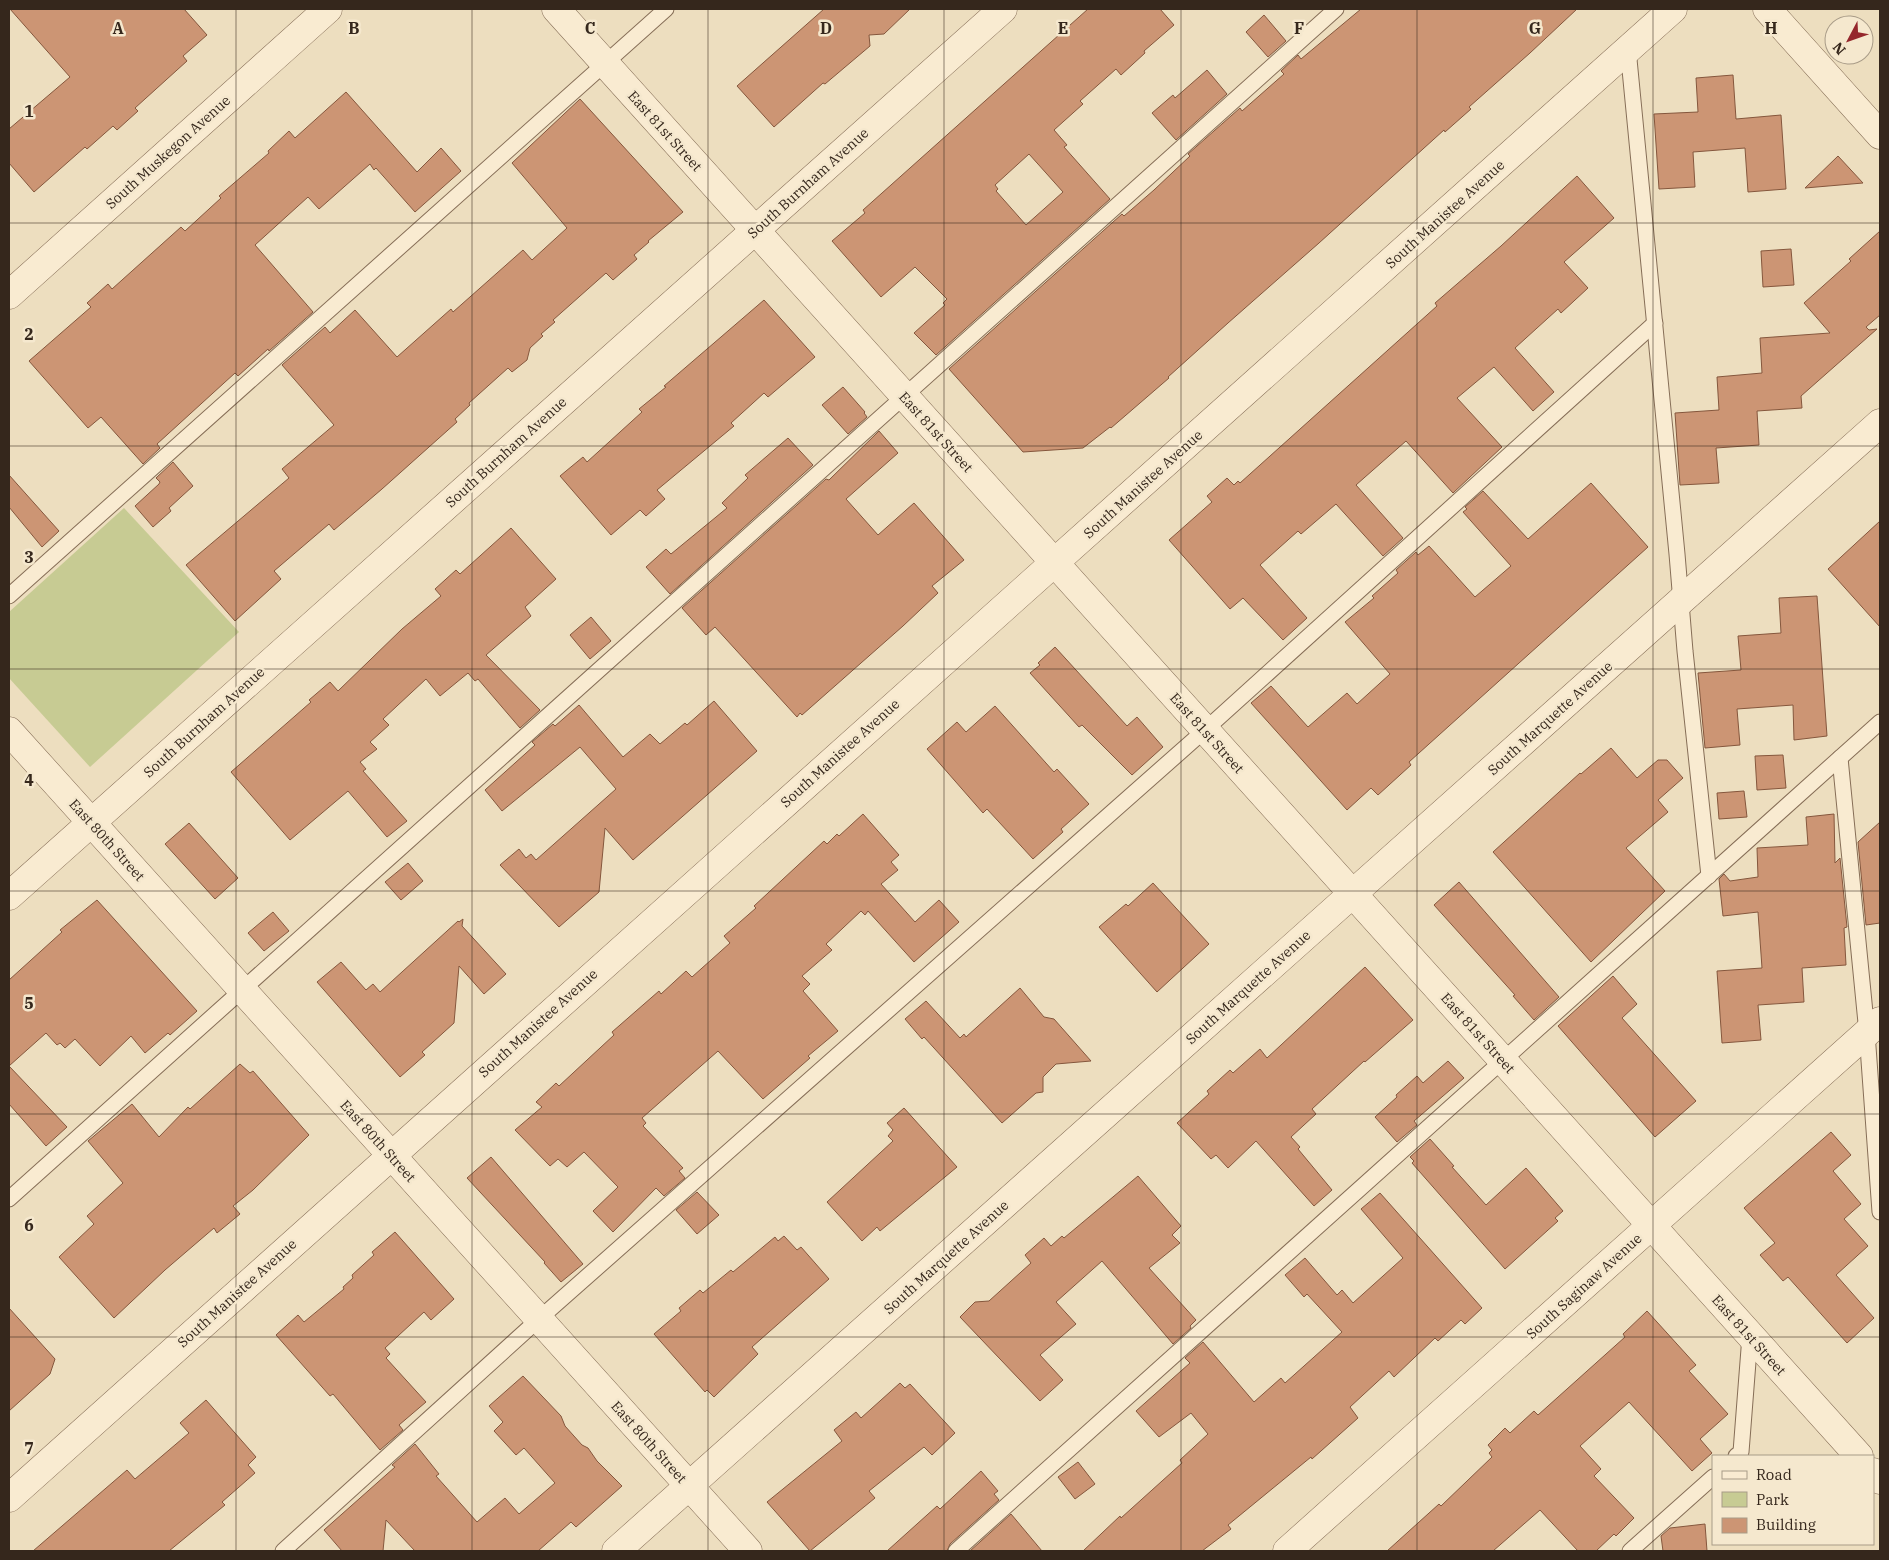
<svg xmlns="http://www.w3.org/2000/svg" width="1889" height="1560" font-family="'IBM Plex Serif',serif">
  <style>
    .green { fill: #c7cb93 }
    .building { fill: #cc9574; stroke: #85573d; fill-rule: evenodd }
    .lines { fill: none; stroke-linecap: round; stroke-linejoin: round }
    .lane-casing { stroke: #866e57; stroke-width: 17 }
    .street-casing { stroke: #866e57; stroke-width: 29 }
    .lane { stroke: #f9ebd1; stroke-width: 15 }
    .street { stroke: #f9ebd1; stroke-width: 28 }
    .grid { fill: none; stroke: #35271c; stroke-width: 1; stroke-opacity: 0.55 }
    .labels { text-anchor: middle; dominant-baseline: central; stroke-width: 5; stroke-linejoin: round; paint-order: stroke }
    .street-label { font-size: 14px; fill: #35271c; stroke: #f5e8ce }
    .grid-label { font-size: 16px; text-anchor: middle; font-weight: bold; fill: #35271c; stroke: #f5e8ce; stroke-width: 5; stroke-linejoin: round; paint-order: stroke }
  </style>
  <rect width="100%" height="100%" fill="#eddebf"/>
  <path class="green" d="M124 508 239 632 90 767 9 678V612Z"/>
  <g class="building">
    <path d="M10 9H184L207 35 183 56 187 61 135 108 138 111 117 130 113 126 87 149 85 147 34 192 9 163V129L70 77Z"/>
    <path d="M824 9H910L884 34 869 35 870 46 825 84 823 83 774 127 737 86Z"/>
    <path d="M1088 9H1160L1174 25 1144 51 1145 53 1121 75 1116 69 1080 101 1083 104 1054 130 1067 145 1064 147 1110 199 936 355 914 333 945 305 943 303 947 299 915 267 881 297 832 241 865 213 863 210ZM1029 154 1063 192 1026 225 996 191 998 189 995 185Z"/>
    <path d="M1361 9H1577L1530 53 1469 107 1471 109 1445 132 1444 130 1319 243 1228 323 1168 377 1169 378 1111 428 1110 427 1083 448 1023 452 949 369 1122 214 1124 216 1154 190 1190 156 1188 154 1240 108 1242 111 1284 74 1281 71 1298 55 1301 59Z"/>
    <path d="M1264 15 1286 41 1268 57 1246 32Z"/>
    <path d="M1207 70 1227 94 1176 140 1152 113 1173 95 1175 98Z"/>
    <path d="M1733 75 1736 119 1781 115 1786 189 1748 192 1745 148 1693 152 1695 187 1659 189 1654 114 1698 112 1696 78Z"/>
    <path d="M346 92 417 172 441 148 461 171 415 212 376 168 374 170 370 164 319 209 308 197 255 245 313 312 269 351 268 349 238 376 235 373 157 444 160 448 143 464 101 417 88 428 29 361 91 307 87 303 108 284 112 289 181 227 185 231 221 198 219 196 269 153 268 151 289 131 295 138Z"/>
    <path d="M580 99 683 212 648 241 649 242 634 255 637 259 613 280 606 273 553 320 555 322 541 334 543 336 530 348 527 360 512 372 508 368 469 403 470 405 455 419 457 422 382 489 334 530 329 524 274 571 281 579 235 621 186 565 289 478 282 469 334 425 282 365 325 327 330 333 355 310 397 357 451 309 453 312 523 250 532 260 567 228 512 163Z"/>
    <path d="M1838 156 1863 183 1805 188Z"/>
    <path d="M1577 176 1614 218 1564 262 1588 288 1561 313 1558 309 1515 348 1554 392 1533 411 1494 367 1457 398 1502 447 1453 493 1406 441 1356 485 1403 538 1383 556 1336 504 1301 534 1298 531 1260 565 1307 618 1283 640 1243 598 1230 609 1169 540 1212 502 1207 496 1227 478 1234 485 1238 481 1240 483 1437 306 1435 303 1501 246Z"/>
    <path d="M1880 231V315L1866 327 1869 330 1877 329 1801 396 1802 408 1757 411 1759 445 1716 448 1719 483 1680 485 1675 413 1719 410 1717 377 1762 373 1760 338 1830 333 1804 303 1851 261 1849 259Z"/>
    <path d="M1791 249 1794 285 1763 287 1761 251Z"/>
    <path d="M764 300 815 357 768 397 764 393 731 423 734 426 657 490 665 499 646 516 640 510 611 535 560 476 583 457 587 462 642 412 639 409 666 387 664 386Z"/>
    <path d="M843 387 865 412 864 413 867 417 848 434 822 405Z"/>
    <path d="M879 431 898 453 846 499 878 535 914 503 964 560 932 586 938 593 903 626 802 715 800 713 797 717 715 627 706 635 682 608 826 479 829 480Z"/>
    <path d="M788 438 813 465 670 594 646 567 666 549 671 554 727 508 722 503 748 478 745 475Z"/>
    <path d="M173 462 193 486 169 508 171 511 153 527 135 506 159 484 160 482 156 478Z"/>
    <path d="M9 475 59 531 42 547 9 507Z"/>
    <path d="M1591 483 1648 547 1409 762 1411 765 1378 795 1371 788 1347 810 1251 703 1271 686 1308 727 1347 693 1357 704 1390 674 1345 622 1374 598 1372 596 1398 573 1396 570 1416 552 1418 555 1429 546 1475 597 1511 566 1463 512 1467 509 1465 507 1483 491 1528 539Z"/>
    <path d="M1880 521V627L1828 569Z"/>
    <path d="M511 528 556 579 525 607 531 616 486 655 540 710 520 728 478 679 475 681 468 673 440 696 426 679 383 719 389 725 370 742 377 749 360 762 366 769 363 771 407 821 387 837 348 791 290 840 231 772 311 702 309 700 330 682 338 691 402 629 441 596 435 589 456 570 460 574Z"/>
    <path d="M1817 596 1827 736 1794 740 1793 705 1737 709 1740 745 1705 748 1698 673 1741 670 1738 636 1781 633 1779 598Z"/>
    <path d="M591 617 611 641 590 659 570 635Z"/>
    <path d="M1055 647 1127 726 1137 717 1163 747 1132 775 1082 725 1079 727 1030 673 1040 665 1038 663Z"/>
    <path d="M714 701 757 751 633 860 605 828 599 892 559 927 500 865 519 849 526 858 531 854 536 860 616 789 580 747 502 811 485 790 535 745 532 742 553 724 555 726 579 705 623 757 650 734 660 744 685 723 687 725Z"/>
    <path d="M995 706 1054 772 1057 769 1089 804 1061 829 1063 832 1033 859 987 809 983 813 927 749 957 722 966 732Z"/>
    <path d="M1611 748 1637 778 1658 760H1667L1683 778 1658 800 1668 812 1626 848 1665 891 1591 962 1493 852 1580 773 1581 774Z"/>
    <path d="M1783 755 1786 788 1757 790 1755 756Z"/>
    <path d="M1744 791 1747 817 1719 819 1717 793Z"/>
    <path d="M863 814 899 855 891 862 898 870 881 884 915 922 939 900 959 922 914 962 868 911 865 915 861 911 826 944 832 950 802 976 810 984 803 991 838 1031 808 1056 810 1058 763 1099 718 1051 642 1118 646 1123 643 1126 683 1168 679 1171 685 1178 664 1196 656 1188 613 1232 593 1211 618 1187 584 1152 567 1167 558 1159 550 1166 515 1130 542 1107 536 1102 556 1083 559 1086 614 1035 612 1032 659 991 661 994 686 971 692 977 730 943 724 936 756 908 754 906 824 841 827 844 837 834 839 836Z"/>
    <path d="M1834 814 1835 863 1840 858 1847 927 1844 928 1846 965 1802 968 1804 1002 1758 1005 1761 1040 1722 1043 1717 971 1762 968 1758 912 1723 916 1719 879 1724 874 1730 881 1758 877 1757 848 1808 845 1806 817Z"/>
    <path d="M1880 822V923L1866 925 1858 842Z"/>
    <path d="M189 823 238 878 215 899 165 844Z"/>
    <path d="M408 863 423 881 401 900 385 882Z"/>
    <path d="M1459 882 1559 997 1534 1020 1513 996 1515 995 1434 905Z"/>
    <path d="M1153 883 1209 944 1157 992 1099 927 1126 904 1128 906Z"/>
    <path d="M97 900 197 1011 170 1035 168 1033 145 1053 131 1036 100 1066 75 1039 65 1048 60 1043 57 1045 46 1033 9 1066 67 1127 46 1146 9 1104V980L62 932 60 930Z"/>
    <path d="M273 912 289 931 264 951 248 933Z"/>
    <path d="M463 919 462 926 506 974 484 994 459 966 454 1023 422 1052 425 1055 400 1077 317 982 341 962 366 990 373 984 380 992 458 921 459 922Z"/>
    <path d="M1365 967 1413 1020 1365 1062 1364 1061 1312 1109 1316 1114 1291 1137 1300 1147 1298 1149 1332 1190 1314 1206 1256 1141 1228 1168 1216 1155 1211 1159 1177 1123 1209 1094 1207 1091 1230 1070 1233 1073 1260 1049 1267 1058Z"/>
    <path d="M1613 976 1637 1004 1622 1018 1696 1101 1655 1137 1558 1026Z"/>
    <path d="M1020 988 1044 1017 1054 1019 1091 1061 1056 1064 1043 1077V1092L1036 1093 1002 1123 924 1037 922 1039 905 1019 926 1001 960 1038 964 1034 966 1037Z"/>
    <path d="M1448 1061 1464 1078 1414 1121 1417 1125 1397 1142 1375 1117 1397 1097 1396 1095 1417 1076 1423 1083Z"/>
    <path d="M240 1064 250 1073 253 1071 309 1135 253 1190 233 1206 240 1214 217 1233 214 1228 165 1270 114 1318 59 1257 94 1224 87 1216 123 1183 88 1141 132 1104 159 1137 188 1107 190 1109Z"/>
    <path d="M904 1108 957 1167 880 1231 877 1227 862 1241 827 1202 893 1141 888 1136 893 1130 887 1123Z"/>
    <path d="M1831 1132 1851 1155 1833 1171 1861 1204 1844 1219 1868 1246 1836 1275 1874 1318 1847 1343 1788 1277 1783 1281 1760 1255 1775 1243 1744 1208Z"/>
    <path d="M1430 1139 1454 1166 1452 1167 1486 1205 1526 1168 1563 1211 1555 1218 1558 1221 1505 1269 1412 1163 1414 1161 1410 1157Z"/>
    <path d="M491 1157 583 1264 561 1282 544 1263 545 1262 467 1178Z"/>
    <path d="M1138 1176 1181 1226 1172 1235 1180 1243 1149 1268 1196 1320 1190 1326 1191 1328 1173 1344 1102 1261 1056 1302 1076 1324 1040 1355 1063 1380 1040 1401 960 1317 975 1302 989 1301 1031 1263 1025 1255 1044 1238 1051 1246 1062 1236 1064 1238Z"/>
    <path d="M697 1192 719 1215 697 1234 676 1210Z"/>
    <path d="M1380 1193 1482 1308 1465 1324 1461 1320 1438 1341 1435 1338 1394 1377 1389 1371 1350 1407 1358 1418 1312 1459 1311 1457 1228 1525 1231 1529 1202 1551H1083L1120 1516 1121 1518 1182 1463 1180 1460 1208 1434 1191 1413 1159 1437 1136 1411 1190 1363 1185 1358 1203 1342 1254 1402 1281 1378 1285 1383 1342 1332 1307 1294 1304 1297 1285 1275 1305 1258 1337 1295 1342 1290 1353 1303 1403 1258 1361 1209Z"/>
    <path d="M395 1232 454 1299 431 1320 424 1312 385 1348 390 1354 386 1358 426 1402 399 1425 403 1430 380 1450 333 1394 330 1396 276 1335 298 1315 304 1322 344 1289 343 1287 353 1278 352 1275 374 1255 372 1252Z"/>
    <path d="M784 1236 797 1250 801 1247 829 1279 752 1347 758 1354 714 1397 707 1390 705 1392 654 1334 681 1311 679 1308 700 1290 703 1293 731 1270 733 1272 775 1237 778 1241Z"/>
    <path d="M9 1308 55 1359 50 1374 9 1411Z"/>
    <path d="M1647 1311 1696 1365 1689 1371 1728 1414 1700 1439 1712 1453 1692 1471 1629 1402 1580 1446 1601 1469 1594 1476 1634 1518 1616 1536 1614 1534 1596 1551H1578L1540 1510 1493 1551H1387L1439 1504 1441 1506 1492 1457 1489 1453 1492 1450 1488 1445 1505 1428 1510 1433 1534 1411 1538 1415 1625 1337 1623 1334Z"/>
    <path d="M523 1376 561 1416 565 1426 582 1445 588 1448 597 1461 622 1486 576 1527 571 1522 538 1551H415L386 1520 383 1551H342L324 1530 395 1467 392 1465 415 1444 439 1474 436 1476 477 1522 505 1498 519 1514 555 1483 524 1448 516 1455 494 1431 503 1422 489 1406Z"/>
    <path d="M900 1383 905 1388 910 1384 955 1433 932 1455 924 1447 869 1491 875 1498 810 1551 767 1502 842 1441 834 1430 856 1412 861 1418Z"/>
    <path d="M206 1400 256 1457 248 1465 255 1473 222 1502 225 1505 169 1551H33L127 1470 135 1479 189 1433 180 1423Z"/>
    <path d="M1078 1462 1095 1484 1075 1499 1058 1477Z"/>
    <path d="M981 1471 998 1491 994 1494 999 1500 950 1544 947 1551H887L937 1506 940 1509Z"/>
    <path d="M1011 1514 1042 1551H970Z"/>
    <path d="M1705 1524 1707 1551H1663L1661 1536 1670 1528Z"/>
  </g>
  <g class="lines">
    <defs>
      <g id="lane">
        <path d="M1628 49 1677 554 1685 651 1709 876"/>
        <path d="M9 596 666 9"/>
        <path d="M1840 758 1867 1033 1880 1212"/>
        <path d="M9 1199 1336 9"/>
        <path d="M1736 1456 1741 1452 1750 1336"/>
        <path d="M283 1551 539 1319 1205 730 1655 323"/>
        <path d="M956 1551 1880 722"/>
        <path d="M1630 1551 1713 1477"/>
      </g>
      <g id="street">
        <path d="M556 9 1859 1456"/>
        <path d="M1767 9 1880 135"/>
        <path d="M9 295 328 9"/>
        <path d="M9 731 748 1551"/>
        <path d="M9 896 1003 9"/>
        <path d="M1873 1472 1880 1480"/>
        <path d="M9 1498 1673 9"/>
        <path d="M616 1551 1880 423"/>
        <path d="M1287 1551 1880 1021"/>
      </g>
    </defs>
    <use href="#lane" class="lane-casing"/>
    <use href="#street" class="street-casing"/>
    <use href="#lane" class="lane"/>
    <use href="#street" class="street"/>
  </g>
  <path class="grid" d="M236 9V1551M472 9V1551M708 9V1551M944 9V1551M1181 9V1551M1417 9V1551M1653 9V1551M9 223H1880M9 446H1880M9 669H1880M9 891H1880M9 1114H1880M9 1337H1880"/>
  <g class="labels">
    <g class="street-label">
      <text transform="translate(665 131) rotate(48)">East 81st Street</text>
      <text transform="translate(168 152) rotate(-42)">South Muskegon Avenue</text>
      <text transform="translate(808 183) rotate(-42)">South Burnham Avenue</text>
      <text transform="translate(1445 214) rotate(-42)">South Manistee Avenue</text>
      <text transform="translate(936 432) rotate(48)">East 81st Street</text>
      <text transform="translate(506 452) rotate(-42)">South Burnham Avenue</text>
      <text transform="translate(1143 484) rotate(-42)">South Manistee Avenue</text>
      <text transform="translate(1550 718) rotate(-42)">South Marquette Avenue</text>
      <text transform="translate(204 722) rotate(-42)">South Burnham Avenue</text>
      <text transform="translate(1207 733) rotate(48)">East 81st Street</text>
      <text transform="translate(840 753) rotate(-42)">South Manistee Avenue</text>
      <text transform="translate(107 840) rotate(48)">East 80th Street</text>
      <text transform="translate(1248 987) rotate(-42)">South Marquette Avenue</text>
      <text transform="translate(538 1023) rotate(-42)">South Manistee Avenue</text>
      <text transform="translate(1478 1033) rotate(48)">East 81st Street</text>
      <text transform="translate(378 1141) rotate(48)">East 80th Street</text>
      <text transform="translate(946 1257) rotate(-42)">South Marquette Avenue</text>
      <text transform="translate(1584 1286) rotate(-42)">South Saginaw Avenue</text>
      <text transform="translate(237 1293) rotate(-42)">South Manistee Avenue</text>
      <text transform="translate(1749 1335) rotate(48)">East 81st Street</text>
      <text transform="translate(649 1442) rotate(48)">East 80th Street</text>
    </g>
  </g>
  <g class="grid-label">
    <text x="118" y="34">A</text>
    <text x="354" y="34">B</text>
    <text x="590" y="34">C</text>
    <text x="826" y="34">D</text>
    <text x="1063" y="34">E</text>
    <text x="1299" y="34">F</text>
    <text x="1535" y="34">G</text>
    <text x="1771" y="34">H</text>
    <text x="29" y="117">1</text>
    <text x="29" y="340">2</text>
    <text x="29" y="563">3</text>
    <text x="29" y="786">4</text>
    <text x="29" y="1009">5</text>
    <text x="29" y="1231">6</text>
    <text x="29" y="1454">7</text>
  </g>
  <rect width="1889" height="1560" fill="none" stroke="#35271c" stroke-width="20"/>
  <rect x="1712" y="1455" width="162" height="90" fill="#f5e8ce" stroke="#a89b87"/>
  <rect x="1722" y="1471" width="25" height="8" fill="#f9ebd1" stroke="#a89b87"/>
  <text x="1756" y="1480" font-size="15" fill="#35271c">Road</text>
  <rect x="1722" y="1492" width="25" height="15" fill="#c7cb93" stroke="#a89b87"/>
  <text x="1756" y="1505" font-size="15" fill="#35271c">Park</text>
  <rect x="1722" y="1518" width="25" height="15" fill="#cc9574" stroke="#a89b87"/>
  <text x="1756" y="1530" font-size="15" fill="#35271c">Building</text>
  <g transform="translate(1849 40) rotate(229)"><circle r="24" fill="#f5e8ce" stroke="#a89b87"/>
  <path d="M0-4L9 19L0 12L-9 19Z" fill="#95272c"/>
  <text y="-8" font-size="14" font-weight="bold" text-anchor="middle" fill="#35271c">N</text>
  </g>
</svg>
